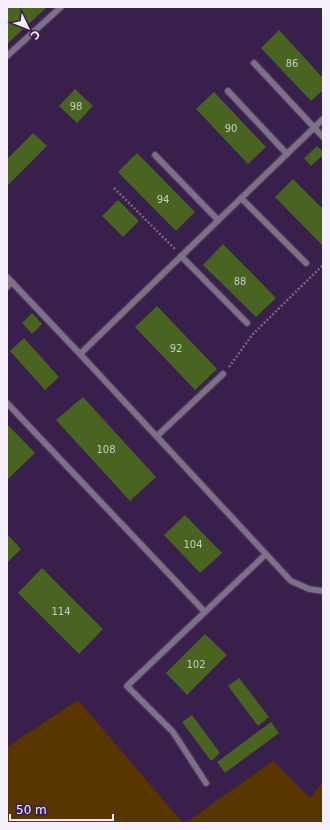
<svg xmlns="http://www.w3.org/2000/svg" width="330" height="830" font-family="'DejaVu Sans',sans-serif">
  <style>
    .green { fill: #593500 }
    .building { fill: #486420 }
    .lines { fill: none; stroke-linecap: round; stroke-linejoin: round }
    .lane-casing { stroke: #533c64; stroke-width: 8 }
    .path { stroke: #786586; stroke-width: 2.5; stroke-dasharray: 2 2; stroke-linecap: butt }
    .lane { stroke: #7d7188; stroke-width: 5.5 }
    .labels { text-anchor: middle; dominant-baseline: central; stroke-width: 4; stroke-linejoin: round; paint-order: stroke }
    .number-label { font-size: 10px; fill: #caccc4 }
  </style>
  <rect width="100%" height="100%" fill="#391f4c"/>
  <g class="green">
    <path d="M78 700 183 823H7V747Z"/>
    <path d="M273 761 310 798 323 782V823H185Z"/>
  </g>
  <g class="building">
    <path d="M7 7H47L7 44Z"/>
    <path d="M279 30 323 78V90L311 101 261 48Z"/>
    <path d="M75 89 93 106 77 123 59 106Z"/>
    <path d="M214 92 266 147 248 164 196 109Z"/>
    <path d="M33 133 47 146 7 186V159Z"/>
    <path d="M317 146 323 152V155L311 166 304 158Z"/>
    <path d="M137 153 195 212 176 231 118 172Z"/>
    <path d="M293 179 323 209V246L275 197Z"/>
    <path d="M118 200 139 221 123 237 102 216Z"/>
    <path d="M223 244 276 298 256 317 203 265Z"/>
    <path d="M157 306 217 369 195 390 135 327Z"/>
    <path d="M32 313 42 324 32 334 22 323Z"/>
    <path d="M24 338 59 377 45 390 10 351Z"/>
    <path d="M83 397 156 477 130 501 56 420Z"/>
    <path d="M7 424 35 453 8 479 7 478Z"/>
    <path d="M185 515 222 553 200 573 164 535Z"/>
    <path d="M7 534 21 549 7 563Z"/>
    <path d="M42 568 103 629 79 654 18 593Z"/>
    <path d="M205 634 227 655 187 695 166 673Z"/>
    <path d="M239 678 269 717 258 726 228 686Z"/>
    <path d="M192 715 220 753 211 761 182 722Z"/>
    <path d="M271 722 279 733 225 773 217 762Z"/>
  </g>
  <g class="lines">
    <defs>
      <g id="lane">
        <path d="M7 56 61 7"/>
        <path d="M254 63 323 137"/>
        <path d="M228 91 287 154"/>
        <path d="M155 155 218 220"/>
        <path d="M241 198 306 263"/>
        <path d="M181 256 247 323"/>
        <path d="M7 277 80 354 291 581 309 589 323 591"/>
        <path d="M7 287 12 282"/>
        <path d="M80 354 323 119"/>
        <path d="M7 403 204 611"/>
        <path d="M157 436 223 374"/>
        <path d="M206 783 173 732 127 686 266 554"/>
      </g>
    </defs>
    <use href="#lane" class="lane-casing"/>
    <g class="path">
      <path d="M114 188 176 250"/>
      <path d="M229 367 253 334 323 265"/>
    </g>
    <use href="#lane" class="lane"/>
  </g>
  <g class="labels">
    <g class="number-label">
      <text x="292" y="63">86</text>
      <text x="76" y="106">98</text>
      <text x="231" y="128">90</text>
      <text x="163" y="199">94</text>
      <text x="240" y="281">88</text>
      <text x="176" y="348">92</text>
      <text x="106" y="449">108</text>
      <text x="193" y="544">104</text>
      <text x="61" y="611">114</text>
      <text x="196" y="664">102</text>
    </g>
  </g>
  <rect width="330" height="830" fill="none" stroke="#f5effb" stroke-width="16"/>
  <g transform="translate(28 28) rotate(133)" stroke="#391f4c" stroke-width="3" paint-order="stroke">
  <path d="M0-3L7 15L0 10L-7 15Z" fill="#f5effb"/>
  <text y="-6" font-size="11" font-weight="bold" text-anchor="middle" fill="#f5effb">С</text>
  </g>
  <path d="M10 814v6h103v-6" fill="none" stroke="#f5effb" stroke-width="2"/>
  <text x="16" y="814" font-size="12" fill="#f5effb" stroke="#391f4c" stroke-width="3" paint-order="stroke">50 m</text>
</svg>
